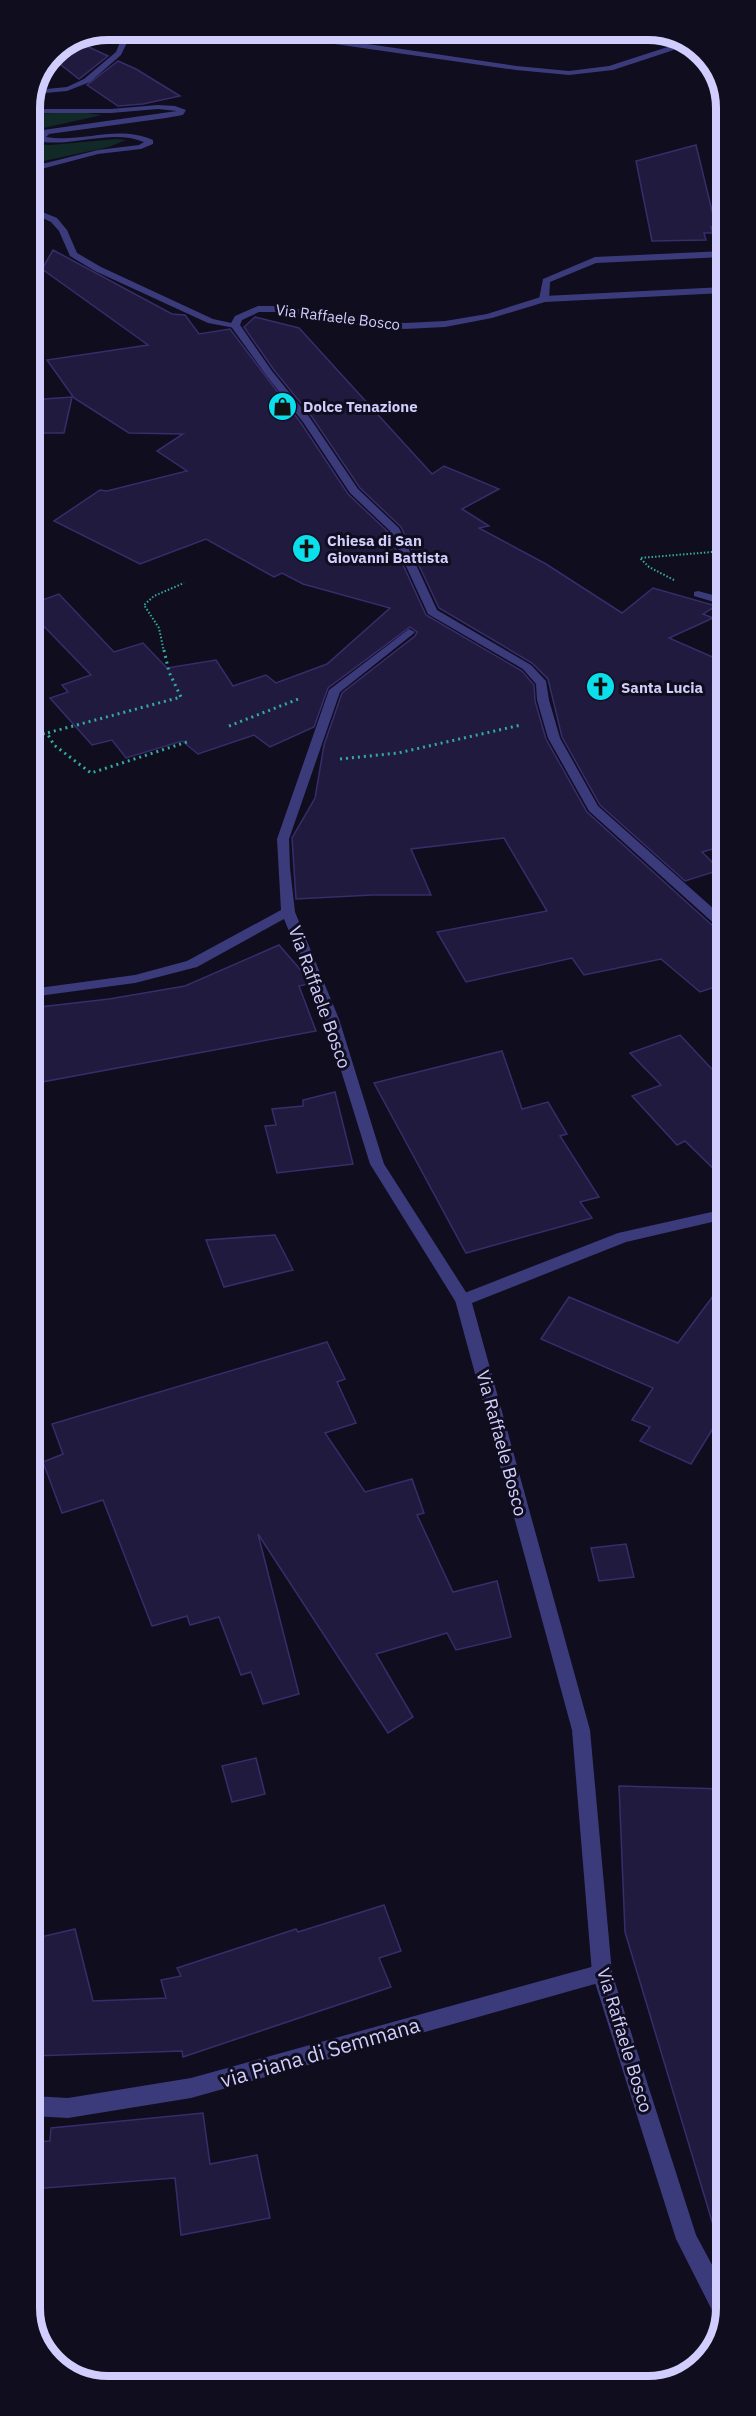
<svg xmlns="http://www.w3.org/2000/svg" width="756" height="2416" font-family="'IBM Plex Sans',sans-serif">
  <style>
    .green { fill: #112927 }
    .building { fill: #201a3f; stroke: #372d6a; stroke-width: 1.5 }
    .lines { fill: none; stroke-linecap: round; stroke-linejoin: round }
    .path-far1 { stroke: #33ab9f; stroke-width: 2; stroke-dasharray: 1.5 2; stroke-linecap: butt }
    .path { stroke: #33ab9f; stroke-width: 3; stroke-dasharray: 2 4; stroke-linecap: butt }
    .service { fill: #3b3b7c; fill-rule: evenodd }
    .minor { fill: #3b3b7c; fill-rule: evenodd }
    .tertiary { fill: #3b3b7c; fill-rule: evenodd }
    .labels { text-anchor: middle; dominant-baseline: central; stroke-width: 6; stroke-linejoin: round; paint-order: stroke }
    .far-street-label { font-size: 15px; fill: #d1cefd; stroke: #100d1f }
    .far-poi-label { font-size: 15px; font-weight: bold; fill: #d1cefd; stroke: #100d1f; text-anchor: start }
    .street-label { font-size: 18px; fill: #d1cefd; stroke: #100d1f }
    .near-street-label { font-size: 21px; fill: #d1cefd; stroke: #100d1f }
    .rim { fill: none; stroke: #d1cefd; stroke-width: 8 }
  </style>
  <rect width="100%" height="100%" fill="#100d1f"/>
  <g class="green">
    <path d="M79 112 102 115 30 131V114Z"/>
    <path d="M116 139 126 140 109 147 30 164V144L50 145Z"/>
  </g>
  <g class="building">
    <path d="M78 42 108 56 79 79 51 57 53 53Z"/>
    <path d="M118 61 136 69 180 96 143 104 118 106 87 85Z"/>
    <path d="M696 145 716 227H711L713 233H704L706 240 652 241 636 161Z"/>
    <path d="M53 250 172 314 185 315 199 334 230 329 301 423 348 494 388 532 426 615 522 671 534 685 535 701 546 739 587 812 724 936V984L700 992 661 959 584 975 572 958 466 982 437 932 547 911 504 838 411 849 431 895H372L296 899 292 838 315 798 324 745 342 693 415 636 417 632 410 627 328 688 314 727 270 747 254 735 198 754 182 741 126 758 112 740 92 745 50 698 68 692 62 685 91 675 31 613V604L59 594 114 652 143 643 167 668 216 660 233 686 266 675 276 683 327 664 390 608 303 584 282 573 274 577 206 539 140 564 54 521 100 490 107 491 187 471 157 451 183 434 129 433 74 398 47 360 148 345 42 269Z"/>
    <path d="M255 317 299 328 432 474 444 466 499 489 462 509 489 526 479 528 546 564 622 613 653 588 716 606 703 614 713 618 669 638 724 662V846L702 852 720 870 685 881 600 805 562 737 548 679 532 663 439 608 401 527 360 488 312 417 274 370 244 327Z"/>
    <path d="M72 397 64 433H31L30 400Z"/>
    <path d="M279 945 305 975 308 984 299 986 316 1031 31 1084V1008L109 999 185 986Z"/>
    <path d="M680 1035 725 1083V1180L685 1141 677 1145 632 1096 661 1085 630 1053Z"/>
    <path d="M502 1051 522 1109 548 1102 567 1134 560 1136 599 1197 580 1202 592 1218 466 1253 374 1083Z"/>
    <path d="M335 1092 353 1164 277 1173 265 1126 276 1125 272 1109 303 1106V1100Z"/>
    <path d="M275 1235 293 1270 224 1287 206 1240Z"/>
    <path d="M725 1280V1409L691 1464 640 1441 650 1427 632 1420 653 1388 541 1339 569 1297 678 1343Z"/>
    <path d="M327 1342 345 1379 337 1382 356 1423 325 1433 365 1492 412 1479 424 1513 417 1515 453 1592 497 1581 511 1637 456 1650 447 1633 376 1654 413 1717 388 1733 258 1534 299 1694 263 1704 251 1672 241 1675 219 1617 190 1625 187 1616 152 1626 103 1500 62 1513 43 1462 63 1454 52 1424Z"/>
    <path d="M626 1544 634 1577 599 1581 591 1548Z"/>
    <path d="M256 1758 265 1794 232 1802 222 1766Z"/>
    <path d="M619 1786 725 1789 726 2237 717 2238 625 1932Z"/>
    <path d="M384 1905 401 1951 379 1958 391 1987 183 2057 182 2051 32 2056V1939L75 1929 93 2001 166 1998 161 1980 181 1976 177 1968 296 1929 298 1932Z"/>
    <path d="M203 2113 210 2164 257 2155 270 2218 181 2235 175 2178 32 2189V2142L50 2141 51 2128Z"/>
  </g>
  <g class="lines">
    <g class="path-far1">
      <path d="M674 580 649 567 640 558 724 551"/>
      <path d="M164 652 159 628 144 605 154 596 184 583"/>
    </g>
    <g class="path">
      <path d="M164 650 169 672 181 697 47 733 54 745 91 773 190 741"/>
      <path d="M229 726 301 698"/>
      <path d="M31 736 47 733"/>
      <path d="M340 759 398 753 521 725"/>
    </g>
    <g class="service">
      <path d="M720 114H723V120L718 126H712V122Z"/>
      <path d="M724 251V257L596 263 550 282 549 299 544 302 539 299 543 279 595 257Z"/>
      <path d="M698 591 724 598V605L694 596V592Z"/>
    </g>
    <g class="minor">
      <path d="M125 30H133L121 55 90 82 67 91 34 94 36 90 67 87 84 79 116 52Z"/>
      <path d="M273 30 516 66 569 71 609 66 683 42 689 45 613 70 569 75 516 70 300 39Z"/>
      <path d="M158 105 175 106 186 110 183 115 166 118 49 134 46 137C83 143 117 124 153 140V144L141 149 98 154 30 172V167L98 150 139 145 144 142C111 128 72 148 37 141L36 139 43 130 177 111 158 109 111 113H30V109H111Z"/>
      <path d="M30 207 57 218 67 230 77 253 101 267 213 319 240 325 235 328 208 323 95 271 70 256 59 231 51 222 30 212Z"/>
      <path d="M30 285C47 295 41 325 33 339L30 340Z"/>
      <path d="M409 629 415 632 413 634 340 692 289 839 290 868 295 912 339 1019 384 1164 471 1300 469 1304H457L370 1164 325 1019 284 919 197 967 135 983 31 997V989L135 975 187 961 281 910 277 839 329 690Z"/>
      <path d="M602 1964 609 1966 612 1973 609 1980 602 1982 191 2098 68 2118 32 2116V2096L68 2098 191 2078Z"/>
    </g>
    <g class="tertiary">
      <path d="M724 287V293L545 302 492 318 445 327 405 329 357 325 279 312H259L242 320 240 325 272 371 310 418 358 489 399 528 437 610 531 665 546 681 549 700 560 738 598 806 724 918V929L719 928 589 811 548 738 537 700 536 684 523 669 428 614 390 531 350 493 303 422 266 375 230 325 235 316 258 306H279L357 319 405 323 445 321 487 314 544 296Z"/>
      <path d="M725 1209V1219L626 1242 472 1303 590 1730 612 1973 696 2235 726 2291V2308L721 2322 717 2320 676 2239 592 1973 572 1730 455 1300 457 1296 618 1233Z"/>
    </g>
  </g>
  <defs>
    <symbol id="shop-disc" viewBox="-11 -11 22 22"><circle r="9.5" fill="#0bdfec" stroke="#100d1f"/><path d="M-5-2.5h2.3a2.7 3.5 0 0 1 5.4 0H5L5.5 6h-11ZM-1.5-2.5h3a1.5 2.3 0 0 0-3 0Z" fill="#111"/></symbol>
    <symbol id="church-disc" viewBox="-11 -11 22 22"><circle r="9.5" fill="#0bdfec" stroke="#100d1f"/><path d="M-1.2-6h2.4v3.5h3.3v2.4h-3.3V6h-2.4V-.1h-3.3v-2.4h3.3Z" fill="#111"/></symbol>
  </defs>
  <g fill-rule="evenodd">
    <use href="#shop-disc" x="266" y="390" width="33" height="33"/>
    <use href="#church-disc" x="290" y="532" width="33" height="33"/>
    <use href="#church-disc" x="584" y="670" width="33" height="33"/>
  </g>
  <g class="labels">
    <g class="far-street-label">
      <text transform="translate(338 317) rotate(7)">Via Raffaele Bosco</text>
    </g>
    <g class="far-poi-label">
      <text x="303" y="406">Dolce Tenazione</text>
      <text x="327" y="540">Chiesa di San<tspan x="327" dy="17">Giovanni Battista</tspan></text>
      <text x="621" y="687">Santa Lucia</text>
    </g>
    <g class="street-label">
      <text transform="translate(320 997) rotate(70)">Via Raffaele Bosco</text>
      <text transform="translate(502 1443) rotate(75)">Via Raffaele Bosco</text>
      <text transform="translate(625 2040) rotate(73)">Via Raffaele Bosco</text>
    </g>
    <g class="near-street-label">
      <text transform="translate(320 2052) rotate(-16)">via Piana di Semmana</text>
    </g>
  </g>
  <path d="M0 0H756V2416H0ZM108 40H648A68 68 0 0 1 716 108V2308A68 68 0 0 1 648 2376H108A68 68 0 0 1 40 2308V108A68 68 0 0 1 108 40Z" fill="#100d1f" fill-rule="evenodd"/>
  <path class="rim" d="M108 40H648A68 68 0 0 1 716 108V2308A68 68 0 0 1 648 2376H108A68 68 0 0 1 40 2308V108A68 68 0 0 1 108 40Z"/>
</svg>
